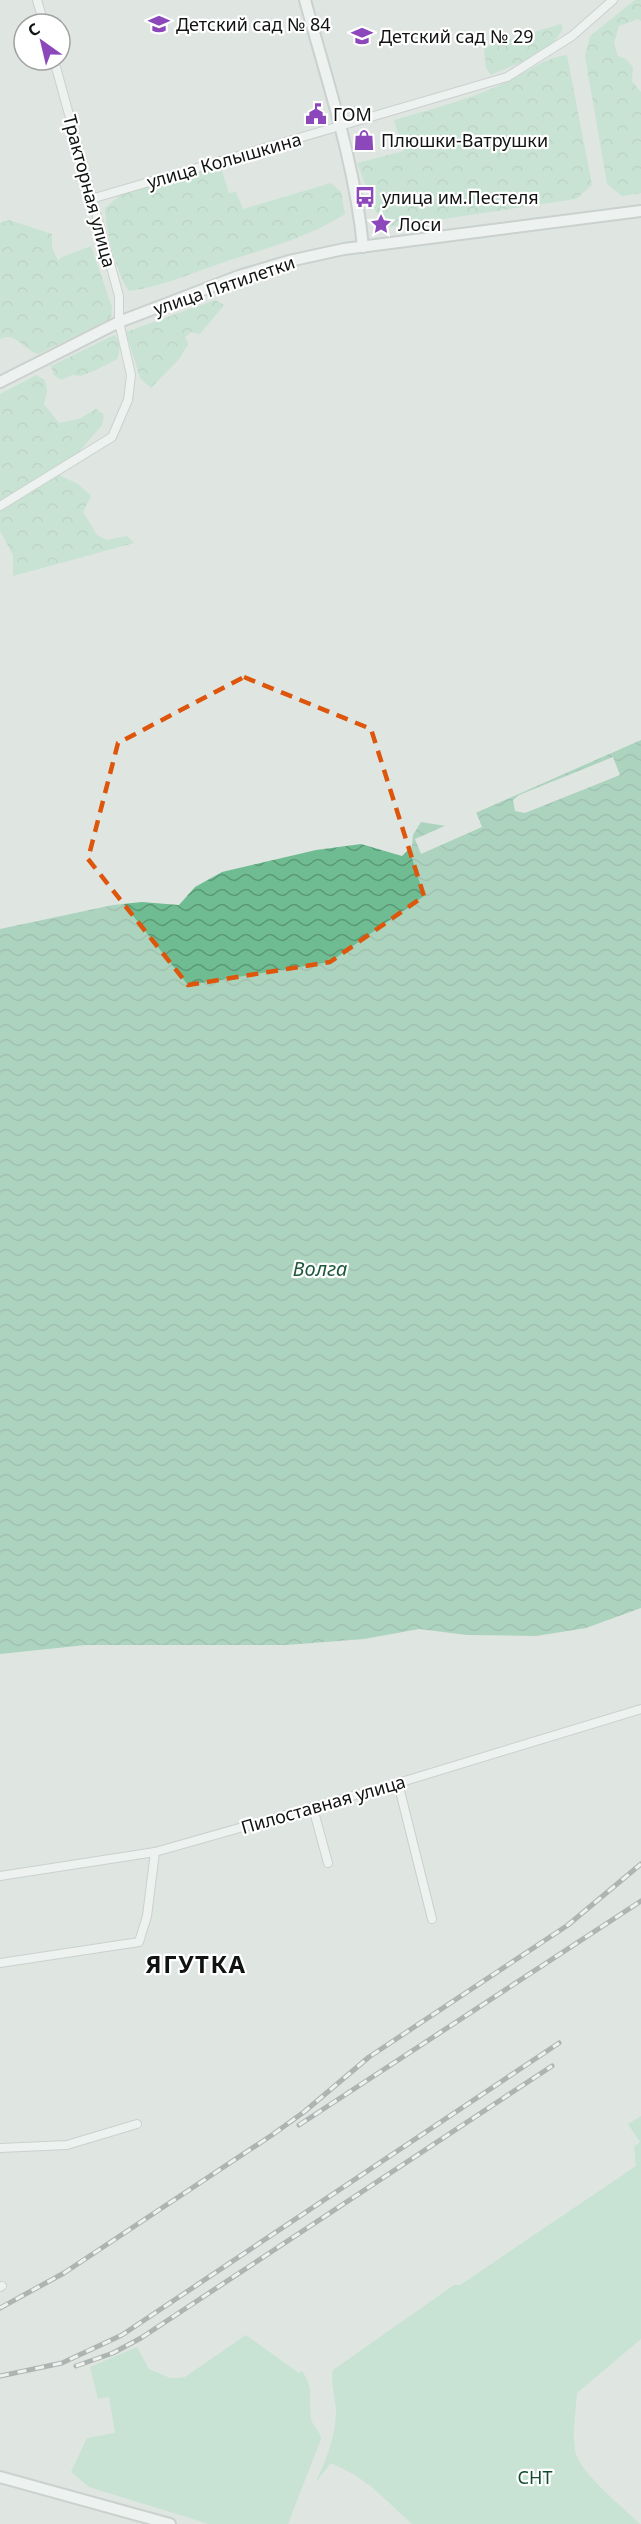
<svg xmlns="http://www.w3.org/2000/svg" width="641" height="2524" font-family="'Noto Sans',sans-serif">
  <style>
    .green { fill: #aedfc2 }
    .forest { fill: url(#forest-crowns) }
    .water { fill: url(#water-waves) }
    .pier { fill: #dfe6e2 }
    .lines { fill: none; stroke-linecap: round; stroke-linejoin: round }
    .street-casing { stroke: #b3b9b5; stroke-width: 10 }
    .secondary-casing { stroke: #b3b9b5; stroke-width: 14 }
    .street { stroke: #fff; stroke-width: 8 }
    .secondary { stroke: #fff; stroke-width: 10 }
    .rail-casing { stroke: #747876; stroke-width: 5 }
    .rail { stroke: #fff; stroke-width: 3; stroke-dasharray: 9; stroke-linecap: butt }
    .marked { fill: none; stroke: #dd560c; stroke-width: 4.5; stroke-dasharray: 12 8; stroke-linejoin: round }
    .labels { text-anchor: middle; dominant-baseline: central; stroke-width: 4.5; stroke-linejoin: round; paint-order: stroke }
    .poi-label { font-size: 18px; fill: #111312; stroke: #fff; text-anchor: start }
    .street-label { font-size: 18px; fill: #111312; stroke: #fff }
    .park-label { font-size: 18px; fill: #0f4c30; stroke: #fff }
    .water-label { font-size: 20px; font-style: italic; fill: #1e583c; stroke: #fff }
    .district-label { font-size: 24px; font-weight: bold; letter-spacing: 1.5px; fill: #111312; stroke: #fff }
  </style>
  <defs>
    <pattern id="forest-crowns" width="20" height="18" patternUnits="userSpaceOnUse" patternTransform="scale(1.5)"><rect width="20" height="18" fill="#aedfc2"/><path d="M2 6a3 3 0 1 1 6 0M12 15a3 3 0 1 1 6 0" fill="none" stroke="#95bea6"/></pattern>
    <pattern id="water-waves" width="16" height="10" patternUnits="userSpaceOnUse" patternTransform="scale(1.5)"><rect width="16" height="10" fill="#6fbc92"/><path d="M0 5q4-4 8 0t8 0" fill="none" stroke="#5a9876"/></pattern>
  </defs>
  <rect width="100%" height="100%" fill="#dfe6e2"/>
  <g class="green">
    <path d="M641 2116V2339L577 2393C576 2411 572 2431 575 2450 579 2473 623 2507 640 2524H412L373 2488 355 2475 331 2463 316 2482C326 2459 335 2439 336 2413 336 2398 330 2385 333 2370L454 2285H460L636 2166 634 2147 640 2142 628 2124Z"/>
    <path d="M246 2335 299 2373 302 2371C315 2390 308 2397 311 2418 312 2426 320 2430 321 2439L288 2524H209L89 2487 71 2472 87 2438 115 2433 109 2397 98 2399 90 2367 137 2347 149 2369 170 2378H178L185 2377Z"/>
  </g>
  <g class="forest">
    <path d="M635 0H641V21L638 19 619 26 614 43 618 56 626 59 633 67 632 81 641 92V193L622 196 607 184 585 56 590 36Z"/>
    <path d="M561 24 563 27C554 53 515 64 491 75L486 68 484 47Z"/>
    <path d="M567 55 592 185 576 199 390 227 376 212 357 163 404 151 394 120C432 109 472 99 508 81 531 70 542 59 567 55Z"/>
    <path d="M221 168 229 193 236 192 243 209 331 183 341 192 345 214C305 240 258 250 213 266 185 276 159 287 129 291 117 276 105 228 105 208L124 192 198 171Z"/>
    <path d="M9 220 52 234V247L58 261 62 257 91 246 112 307 111 319 38 354C24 350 15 331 0 339V223Z"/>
    <path d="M215 300 224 305 200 334 191 332 185 337 188 344 180 358 151 388 140 378 126 332Z"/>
    <path d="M114 335C122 342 120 350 117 359L96 370 81 376 72 375 61 380 54 375 51 366Z"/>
    <path d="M36 375 45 380 47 392 44 404 59 423 79 419 96 409 104 415 102 425 59 475 78 484 91 496 83 512 97 535 107 540 127 536 134 543 13 576V555L0 531V394Z"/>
  </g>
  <path class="water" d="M641 740V1608L586 1628 536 1636 467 1635 419 1629 364 1639 286 1645H86L0 1654V929L113 905 142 902 179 905 195 887 222 872 316 850 361 844 402 856 412 846 413 835 421 822 446 826Z"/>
  <g class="pier">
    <path d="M613 757 620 775 525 813 515 811 513 800 519 795Z"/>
    <path d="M476 812 482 827 421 854 415 839Z"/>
  </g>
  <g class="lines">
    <defs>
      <g id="street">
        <path d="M37 0 44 24"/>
        <path d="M91 199 507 77 572 36 613 0"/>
        <path d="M0 506 112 437 128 400 131 375 119 322V296L54 60"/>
        <path d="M398 1783 432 1919"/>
        <path d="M313 1808 328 1863"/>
        <path d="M0 1876 155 1852 398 1783 641 1709"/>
        <path d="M0 1963 139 1942 147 1916 155 1852"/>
        <path d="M0 2148 67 2145 137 2124"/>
        <path d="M0 2287 2 2286"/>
      </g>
      <g id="secondary">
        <path d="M305 0C327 81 355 163 363 247"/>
        <path d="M0 382 119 322 239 276 289 261 344 249 641 211"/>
        <path d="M0 2477 170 2524"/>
      </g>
    </defs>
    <use href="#street" class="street-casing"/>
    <use href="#secondary" class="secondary-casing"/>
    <use href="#street" class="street"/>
    <use href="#secondary" class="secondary"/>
    <defs>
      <g id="rail">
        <path d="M299 2125 641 1901"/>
        <path d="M0 2308 64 2273 272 2135 304 2112 369 2057 568 1925 641 1864"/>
        <path d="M76 2366 113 2353 141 2338 552 2066"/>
        <path d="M0 2376 62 2363 122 2335 559 2043"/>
      </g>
    </defs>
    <use href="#rail" class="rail-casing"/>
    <use href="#rail" class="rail"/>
  </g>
  <path d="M0 0H641V2524H0ZM244 677 371 729 424 896 330 962 188 985 88 859 118 743Z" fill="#dfe6e2" fill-opacity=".55" fill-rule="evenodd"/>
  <path class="marked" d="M244 677 371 729 424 896 330 962 188 985 88 859 118 743Z"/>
  <defs>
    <symbol id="school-bare" viewBox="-9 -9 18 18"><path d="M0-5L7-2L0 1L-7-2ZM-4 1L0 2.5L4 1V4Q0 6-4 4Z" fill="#8c47bb" stroke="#fff" stroke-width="2.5" paint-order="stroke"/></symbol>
    <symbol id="civic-bare" viewBox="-9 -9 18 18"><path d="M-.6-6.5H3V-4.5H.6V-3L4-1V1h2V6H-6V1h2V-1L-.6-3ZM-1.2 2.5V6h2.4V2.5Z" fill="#8c47bb" stroke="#fff" stroke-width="2.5" paint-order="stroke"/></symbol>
    <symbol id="shop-bare" viewBox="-9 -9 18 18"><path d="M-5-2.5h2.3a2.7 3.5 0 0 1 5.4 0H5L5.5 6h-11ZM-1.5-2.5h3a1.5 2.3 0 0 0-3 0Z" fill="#8c47bb" stroke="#fff" stroke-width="2.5" paint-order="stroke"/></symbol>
    <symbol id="bus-bare" viewBox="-9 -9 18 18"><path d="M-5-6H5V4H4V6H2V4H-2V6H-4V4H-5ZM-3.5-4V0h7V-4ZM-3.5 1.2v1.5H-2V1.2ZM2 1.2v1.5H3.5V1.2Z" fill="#8c47bb" stroke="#fff" stroke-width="2.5" paint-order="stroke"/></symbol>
    <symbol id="sight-bare" viewBox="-9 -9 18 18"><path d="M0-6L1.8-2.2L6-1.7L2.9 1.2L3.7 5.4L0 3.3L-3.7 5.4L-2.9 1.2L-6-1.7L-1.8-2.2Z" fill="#8c47bb" stroke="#fff" stroke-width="2.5" paint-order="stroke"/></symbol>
  </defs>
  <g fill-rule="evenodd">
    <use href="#school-bare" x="144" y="9" width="30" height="30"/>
    <use href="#school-bare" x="347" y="21" width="30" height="30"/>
    <use href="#civic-bare" x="301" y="99" width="30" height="30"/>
    <use href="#shop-bare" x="349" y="125" width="30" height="30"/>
    <use href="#bus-bare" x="350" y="182" width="30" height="30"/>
    <use href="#sight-bare" x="366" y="209" width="30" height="30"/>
  </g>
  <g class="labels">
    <g class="poi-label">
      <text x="176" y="24">Детский сад № 84</text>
      <text x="379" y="36">Детский сад № 29</text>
      <text x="333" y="114">ГОМ</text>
      <text x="381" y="140">Плюшки-Ватрушки</text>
      <text x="382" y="197">улица им.Пестеля</text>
      <text x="398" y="224">Лоси</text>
    </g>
    <g class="street-label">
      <text transform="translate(224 160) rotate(-16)">улица Колышкина</text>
      <text transform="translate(90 191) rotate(75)">Тракторная улица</text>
      <text transform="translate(224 285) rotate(-19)">улица Пятилетки</text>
      <text transform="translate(323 1804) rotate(-16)">Пилоставная улица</text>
    </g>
    <g class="park-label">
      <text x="535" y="2477">СНТ</text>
    </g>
    <g class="water-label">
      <text x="320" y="1268">Волга</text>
    </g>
    <g class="district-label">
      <text x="196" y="1963">ЯГУТКА</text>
    </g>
  </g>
  <g transform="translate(42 42) rotate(326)"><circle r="28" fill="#ffffff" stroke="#a0a1a0" stroke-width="1.5"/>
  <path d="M0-4.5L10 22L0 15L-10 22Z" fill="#8c47bb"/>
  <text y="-9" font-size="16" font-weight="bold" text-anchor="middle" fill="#111312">С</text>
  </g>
</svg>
